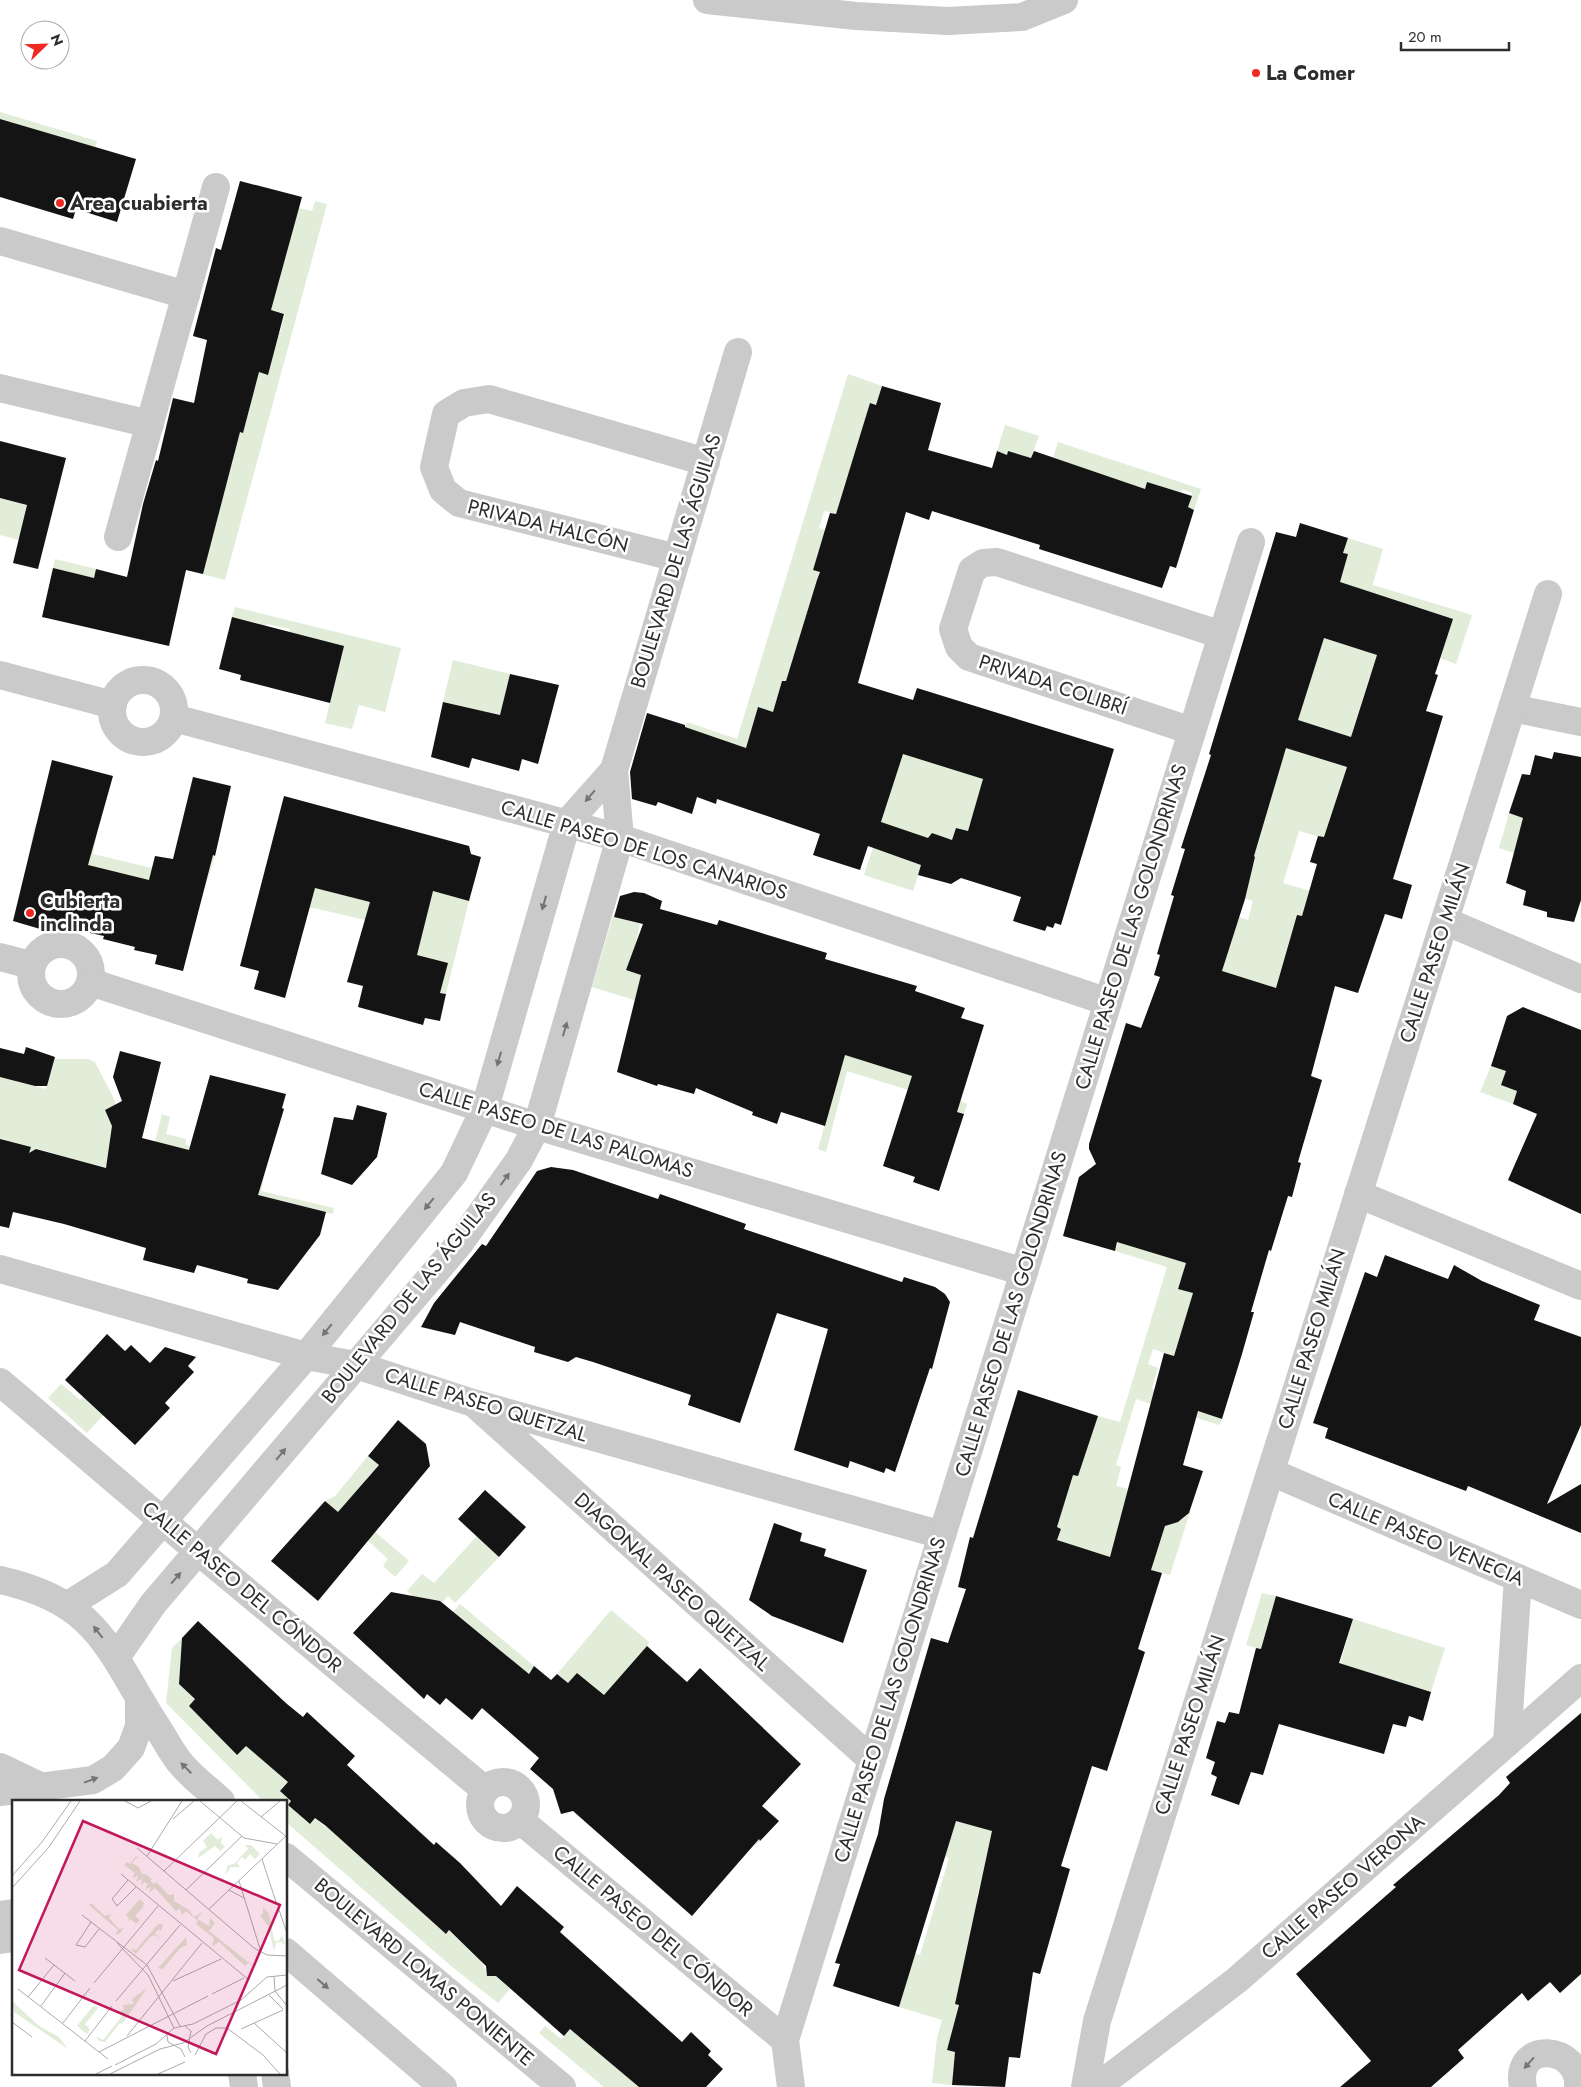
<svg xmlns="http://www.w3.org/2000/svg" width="1581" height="2087" font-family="Jost,sans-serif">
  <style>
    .green { fill: #e1ecd9 }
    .building { fill: #141414; fill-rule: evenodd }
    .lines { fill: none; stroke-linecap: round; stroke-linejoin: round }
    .minor { stroke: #cacaca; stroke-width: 28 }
    .oneway { fill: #747474 }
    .poi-dot { fill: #f02822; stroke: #fff; stroke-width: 2 }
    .labels { text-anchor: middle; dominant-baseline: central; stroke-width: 5; stroke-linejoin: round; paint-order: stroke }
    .poi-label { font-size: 20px; font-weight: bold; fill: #2d2d2d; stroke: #fff; text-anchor: start }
    .street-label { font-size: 20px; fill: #2d2d2d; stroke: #fff }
    .inset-road { fill: none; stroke: #ababab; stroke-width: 1 }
    .view { fill: #c2185b; fill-opacity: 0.15; stroke: #c2185b; stroke-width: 2.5 }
    .inset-edge { fill: none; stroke: #2d2d2d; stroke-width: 2.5 }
  </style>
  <rect width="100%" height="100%" fill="#fff"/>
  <g class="green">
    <path d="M0 112 97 141 95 149 0 119Z"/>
    <path d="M315 201 327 204 225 580 194 572 196 565 205 567 233 430 243 432 250 406 241 402 250 370 267 374 241 323 280 333 285 314 266 308 298 208 312 211Z"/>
    <path d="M848 374 882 386 876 405 870 403C861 429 857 454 853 482L846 480 836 514 824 511 819 528 833 532 822 539 813 570 820 572 788 682 782 681 773 712 758 708 748 742 783 776 683 730 687 722 737 739Z"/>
    <path d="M1005 425 1039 436 1031 458 1008 451 1007 455 997 451Z"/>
    <path d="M1058 442 1201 489 1194 510 1188 507 1192 493 1182 489 1181 494 1160 490 1161 486 1147 482 1142 497 1126 483 1103 475 1033 521Z"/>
    <path d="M0 498 27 505 25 514 50 520 44 546 0 535Z"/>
    <path d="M1348 538 1383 549 1372 587 1373 585 1472 615 1456 664 1440 658 1369 652 1386 658 1369 678 1351 737 1329 730 1338 748 1334 763 1347 767 1327 839 1299 831 1283 883 1314 892 1276 988 1178 1288 1193 1293 1174 1356 1153 1349 1148 1364 1158 1368 1152 1389 1173 1396 1183 1406 1222 1419 1219 1425 1136 1399 1116 1465 1121 1467 1116 1486 1128 1489 1123 1508 1131 1511 1124 1534 1159 1545 1167 1522C1178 1525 1186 1518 1191 1509L1170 1575 1127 1564 991 1846 977 1896 993 1901 967 1952 955 2004 959 2005 947 2050 955 2052 952 2085 932 2083 937 2038 942 2020 899 2007 915 1953 920 1955 949 1858 940 1855 948 1643 952 1629 995 1643 1057 1541 1061 1529 1057 1527 1090 1414 1120 1422 1167 1267 1115 1251 1220 979 1239 917 1248 920 1253 901 1220 891 1251 871 1255 857 1249 855 1286 749 1281 747 1347 554 1343 553Z"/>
    <path d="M55 559 96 569 93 586 53 568Z"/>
    <path d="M235 607 401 648 385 712 359 705 352 729 325 723 343 646 301 636 287 692 275 689 290 629 267 624 265 630 257 628 258 623 232 617Z"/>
    <path d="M453 660 510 674 500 715 443 702Z"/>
    <path d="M900 749 993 782 1096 810 1082 857 970 822 968 831 956 828 952 840 932 833 913 891 864 875 889 798Z"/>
    <path d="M1509 813 1534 821 1541 862 1499 848Z"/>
    <path d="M35 824 60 831 63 825 97 833 93 854 152 868 155 857 180 864 184 848 215 856 203 894 88 869 29 854Z"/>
    <path d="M264 875 319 889 322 879 433 891 469 901 446 994 440 993 447 963 410 953 365 920 314 908H309L252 922Z"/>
    <path d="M613 916 640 924 635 947 642 975 912 1076 967 1104 964 1114 915 1098 905 1127 896 1125 908 1090 847 1071 826 1152 818 1149 837 1080 670 1011 592 987Z"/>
    <path d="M5 1049 24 1055 17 1081 46 1089 55 1059H88L95 1062 115 1101V1105L105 1110 108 1118 150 1162 162 1114 170 1117 166 1134 186 1139V1145L267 1164 261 1191 334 1208 333 1214C234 1190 133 1180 36 1148L34 1159 0 1139V1067Z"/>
    <path d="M1491 1066 1506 1071 1517 1091 1513 1104 1480 1092Z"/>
    <path d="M96 1382 117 1400 87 1433 48 1398 61 1384 80 1400Z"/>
    <path d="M368 1456 379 1465 366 1479 368 1493 391 1513 374 1531 409 1561 395 1577 383 1566 388 1559 325 1501 335 1496Z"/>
    <path d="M477 1536 499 1557 455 1603 448 1596 432 1614 407 1591 422 1574 434 1583Z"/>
    <path d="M1262 1593 1276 1596 1300 1661 1246 1645Z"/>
    <path d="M460 1604 534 1666 528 1673 478 1632 465 1648 445 1621Z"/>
    <path d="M611 1610 649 1642 647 1646 724 1808 760 1841 749 1850 712 1816 628 1860 618 1851 631 1836 597 1689 577 1673 568 1683 557 1674Z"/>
    <path d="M1353 1619 1445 1648 1431 1692 1340 1664Z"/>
    <path d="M182 1638 179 1684 195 1699 202 1718 236 1755 251 1741 292 1778 291 1801 288 1805 309 1824 315 1818 325 1827 329 1822 430 1920 446 1934 449 1931C462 1944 485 1958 487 1976H496L510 1989 498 2003 451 1966 286 1822V1801H263L166 1703 172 1648Z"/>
    <path d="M573 2025 597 2051 639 2087H604L539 2033 545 2026 561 2039Z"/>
  </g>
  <g class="building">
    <path d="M0 119 136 159 117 222 76 209 73 219 0 197Z"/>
    <path d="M240 181 302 197 271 310 284 314 268 375 259 372 243 433 240 432 203 574 186 570 169 646 42 617 53 568 94 578 96 569 127 577 143 504 156 460 158 461 173 398 194 403 207 340 193 336 216 248 221 250Z"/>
    <path d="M882 386 941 403 928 450 992 468 997 451 1007 455 1008 451 1031 458 1034 451 1145 489 1147 482 1192 496 1188 507 1194 510 1176 568 1170 566 1162 588 1039 549 1040 545 932 511 929 520 906 512 858 683 913 700 917 688 1114 749 1061 925 1055 923 1053 928 1047 926 1045 931 1013 921 1021 897 961 878 951 884 918 875 921 865 868 846 860 870 813 855 820 834 717 799 716 804 697 797 692 814 658 802 656 806 632 799 630 772 647 713 685 725V727L746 748 758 707 773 712 782 681H786L817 580 820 572 813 570 830 513 836 514 870 403 876 405ZM903 754 983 779 968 831 956 828 952 840 932 833 928 838 881 822Z"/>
    <path d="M0 441 66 458 38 569 13 563 27 505 0 498Z"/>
    <path d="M1300 523 1348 538 1343 553 1348 554 1340 582 1453 619 1435 674 1438 675 1426 711 1443 716 1393 879 1412 885 1402 919 1385 914 1358 993 1335 986 1311 1076 1322 1080 1298 1162 1301 1163 1292 1197 1288 1196 1271 1251 1269 1250 1251 1312H1254L1242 1354 1222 1419 1198 1411 1183 1465 1203 1471 1189 1513 1178 1522 1165 1526 1151 1570 1162 1573 1138 1649 1145 1652 1107 1771 1092 1766 1061 1866 1070 1869 1040 1974 1033 1972 1020 2058 1009 2057 1005 2087 952 2085 955 2052 947 2050 959 2005 955 2004 992 1831 956 1821 899 2007 833 1986 840 1964 835 1963 878 1834 884 1799 931 1638 948 1643 966 1589 958 1587 970 1537 973 1538 1018 1390 1098 1416 1078 1476 1073 1475 1057 1527 1061 1529 1057 1540 1110 1557 1164 1353 1174 1356 1193 1293 1178 1289 1186 1263 1117 1242 1115 1251 1063 1236 1079 1177 1096 1164 1089 1149V1144L1126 1023 1141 1028 1160 977 1154 975 1160 955 1157 954 1174 896 1171 895 1185 849 1181 848 1211 755 1209 754 1276 532 1296 537ZM1324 638 1377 655 1351 737 1298 720ZM1286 748 1347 767 1324 837 1318 836 1310 862 1317 864 1302 916 1297 915 1276 988 1222 971 1245 899 1255 857 1254 856Z"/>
    <path d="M232 617 344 646 330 703 240 680 241 675 219 669Z"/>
    <path d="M510 674 559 685 538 764 522 759 519 771 472 758 469 768 431 757 443 702 500 715Z"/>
    <path d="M1554 752 1581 757V900L1574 922 1547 917V912L1523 905 1526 891 1506 883 1523 818 1509 813 1522 774 1530 775 1535 755 1552 759Z"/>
    <path d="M52 760 113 776 88 865 149 880 155 856 173 859 193 777 231 786 215 856 213 855 183 971 155 964 157 955 134 950 135 947 103 939 104 936 49 924 47 931 13 921Z"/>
    <path d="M284 796 469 846 471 854 481 857 469 901 433 891 417 955 448 963 440 993 446 994 440 1021 425 1018 423 1025 358 1007 363 986 347 982 370 902 315 888 285 998 254 989 259 971 240 966Z"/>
    <path d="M634 892 644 893 662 901 660 909 717 925 719 920 827 953 825 959 917 986 915 991 965 1008 961 1018 984 1025 957 1112 964 1114 939 1191 913 1182 915 1177 883 1166 912 1076 845 1055 825 1126 781 1112 777 1124 752 1115 753 1112 696 1088 694 1094 658 1084 657 1086 617 1072 641 975 626 970 643 924 614 917 620 896Z"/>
    <path d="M1523 1007 1581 1030V1214L1508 1180 1537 1114 1513 1104 1517 1091 1501 1085 1506 1071 1491 1066 1507 1016Z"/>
    <path d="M26 1047 55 1057 47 1086H35L0 1077V1048L24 1054Z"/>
    <path d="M120 1051 161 1062 142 1138 189 1150 210 1075 286 1094 282 1108 284 1109 258 1195 326 1212 320 1235 278 1290 247 1283 248 1279 197 1265 194 1273 143 1260 146 1248 64 1224 13 1212 9 1228 0 1226V1139L31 1147 29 1153 36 1149 106 1168 112 1126 105 1110 122 1101 113 1077Z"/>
    <path d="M357 1105 387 1113 377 1157 352 1185 321 1174 334 1117 353 1120Z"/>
    <path d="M551 1167 573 1170 658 1199 660 1194 746 1224 744 1229 902 1282 904 1277 935 1287 945 1294 950 1302 932 1369 930 1368 895 1472 886 1468 884 1473 850 1461 848 1468 794 1450 828 1329 777 1313 740 1423 688 1405 691 1395 593 1362 576 1357 568 1362 534 1352 535 1347 460 1322 455 1335 421 1327 434 1303 482 1244 486 1246 537 1171Z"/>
    <path d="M1385 1255 1448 1279 1454 1265 1482 1281 1540 1305 1534 1320 1581 1337V1425L1547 1504 1581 1484V1533L1468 1486 1466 1491 1325 1438 1328 1428 1313 1423 1365 1272 1377 1277Z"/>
    <path d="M107 1334 125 1351 131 1345 150 1363 165 1347 196 1357 188 1366 194 1372 165 1403 170 1408 135 1445 65 1380Z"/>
    <path d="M398 1420 426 1444 430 1466 318 1601 271 1561 325 1501 338 1512 379 1465 368 1456Z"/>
    <path d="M485 1490 526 1527 499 1557 458 1519Z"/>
    <path d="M774 1523 802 1533 800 1541 826 1549 824 1556 867 1570 843 1643 772 1616 749 1600Z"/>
    <path d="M391 1592 440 1601 529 1674 534 1666 551 1680 557 1674 568 1683 577 1673 604 1695 647 1646 687 1682 700 1668 801 1764 762 1806 779 1821 760 1841 759 1839 692 1916 573 1811 561 1814 553 1789 530 1769 539 1758 482 1708 472 1720 446 1698 440 1705 427 1694 424 1699 353 1633Z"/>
    <path d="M1276 1596 1353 1619 1339 1663 1431 1692 1423 1721 1409 1716 1406 1727 1393 1724 1384 1754 1279 1724 1263 1775 1251 1772 1239 1805 1211 1795 1217 1777 1211 1774 1215 1762 1206 1758 1217 1721 1225 1723 1229 1712 1239 1714 1256 1648 1261 1649Z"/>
    <path d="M198 1621 287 1704 303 1717 307 1712 355 1756 347 1765 434 1845 436 1842 460 1863 501 1906 517 1886 564 1927 560 1932 682 2042 691 2032 711 2051 708 2055 723 2069 706 2087H639L570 2029 564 2036 496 1976H487L486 1966 449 1930 446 1934 326 1826 315 1818 310 1824 288 1805 291 1801 280 1791 288 1782 246 1746 237 1755 189 1706 195 1699 179 1684 182 1638Z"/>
    <path d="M1581 1713V1974L1560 1993 1550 1982 1528 2001 1522 1993 1458 2050 1464 2058 1431 2087H1340L1371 2061 1296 1974 1396 1887 1393 1885 1499 1795 1510 1783 1506 1777Z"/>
  </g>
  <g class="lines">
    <g class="minor">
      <path d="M707 0 856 16 948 21 1022 17 1064 0"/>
      <path d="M0 241 186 295"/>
      <path d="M0 388 150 424"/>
      <path d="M118 537 216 187"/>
      <path d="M677 558 459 503 443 490 434 467 446 414 464 403 489 399 706 462"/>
      <path d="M0 675 113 705"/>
      <circle cx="143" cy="711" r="31"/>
      <path d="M1512 708 1581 722"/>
      <path d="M174 718 620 838 1108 1002"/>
      <path d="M1192 731 969 657 959 647 953 629 972 570 983 563 997 562 1222 635"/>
      <path d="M1445 921 1581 979"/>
      <circle cx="61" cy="974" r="30"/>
      <path d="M0 957 31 965"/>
      <path d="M90 982 537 1126 1024 1272"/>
      <path d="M1358 1194 1581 1286"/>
      <path d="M0 1269 306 1356 356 1365 473 1403 942 1535"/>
      <path d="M0 1382 198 1551 485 1790"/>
      <path d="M478 1407 872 1760"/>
      <path d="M1271 1472 1581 1605"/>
      <path d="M0 1580C102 1603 108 1652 159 1730 166 1741 173 1755 182 1765 193 1778 208 1789 221 1801"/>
      <path d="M68 1605 117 1574 306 1356 454 1173 485 1108 567 823 614 770"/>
      <path d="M117 1656 153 1604 460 1243 519 1160 537 1126 620 838 614 770 738 352"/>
      <path d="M1507 1743 1518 1578"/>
      <path d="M0 1767 44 1788"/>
      <circle cx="503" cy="1805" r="23"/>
      <path d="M0 1792 93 1780 113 1768 131 1748 139 1726V1699"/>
      <path d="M521 1821 785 2040"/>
      <path d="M286 1857 562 2087"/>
      <path d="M0 1915 14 1913"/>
      <path d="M0 1940 14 1938"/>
      <path d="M286 1952 443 2087"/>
      <path d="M242 2073 244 2087"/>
      <path d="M275 2073 277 2087"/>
      <path d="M791 2087 785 2040 1251 542"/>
      <path d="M1085 2087 1097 2021 1548 594"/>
      <path d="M1097 2087 1237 1980 1581 1678"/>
      <path d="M1523 2087C1513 2039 1581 2045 1578 2087"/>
    </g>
  </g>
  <defs><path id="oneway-solid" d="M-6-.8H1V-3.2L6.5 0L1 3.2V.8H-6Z" transform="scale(1.25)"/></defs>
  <g class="oneway">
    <use href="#oneway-solid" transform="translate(590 796) rotate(131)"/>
    <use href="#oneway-solid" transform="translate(544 903) rotate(106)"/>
    <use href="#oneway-solid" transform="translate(565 1029) rotate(-74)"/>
    <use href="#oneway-solid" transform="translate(499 1059) rotate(106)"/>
    <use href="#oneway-solid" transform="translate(505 1179) rotate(-54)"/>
    <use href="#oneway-solid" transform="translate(429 1204) rotate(129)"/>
    <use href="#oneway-solid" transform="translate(327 1330) rotate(129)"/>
    <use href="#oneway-solid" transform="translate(281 1454) rotate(-50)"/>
    <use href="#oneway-solid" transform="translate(176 1578) rotate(-49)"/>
    <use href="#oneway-solid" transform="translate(98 1632) rotate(-128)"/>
    <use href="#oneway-solid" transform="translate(186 1768) rotate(-135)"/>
    <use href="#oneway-solid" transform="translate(91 1780) rotate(-20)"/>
    <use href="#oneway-solid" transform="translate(323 1984) rotate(41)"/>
    <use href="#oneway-solid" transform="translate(1529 2063) rotate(131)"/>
  </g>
  <g class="poi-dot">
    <circle cx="1256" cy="73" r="5"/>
    <circle cx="60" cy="203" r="5"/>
    <circle cx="30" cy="913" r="5"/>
  </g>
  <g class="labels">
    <g class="poi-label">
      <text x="1266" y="73">La Comer</text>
      <text x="70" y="203">Area cuabierta</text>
      <text x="40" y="901">Cubierta<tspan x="40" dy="23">inclinda</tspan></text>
    </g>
    <g class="street-label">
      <text transform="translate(548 526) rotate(14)">PRIVADA HALCÓN</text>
      <text transform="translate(676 561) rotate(-73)">BOULEVARD DE LAS ÁGUILAS</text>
      <text transform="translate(1053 685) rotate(18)">PRIVADA COLIBRÍ</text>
      <text transform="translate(644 850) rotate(17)">CALLE PASEO DE LOS CANARIOS</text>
      <text transform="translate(1131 927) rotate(-73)">CALLE PASEO DE LAS GOLONDRINAS</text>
      <text transform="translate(1435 953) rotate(-72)">CALLE PASEO MILÁN</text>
      <text transform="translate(556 1130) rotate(17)">CALLE PASEO DE LAS PALOMAS</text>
      <text transform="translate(409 1298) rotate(-51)">BOULEVARD DE LAS ÁGUILAS</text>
      <text transform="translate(1011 1314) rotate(-73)">CALLE PASEO DE LAS GOLONDRINAS</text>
      <text transform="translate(1312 1339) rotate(-73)">CALLE PASEO MILÁN</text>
      <text transform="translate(486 1405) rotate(17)">CALLE PASEO QUETZAL</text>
      <text transform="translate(1426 1539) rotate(23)">CALLE PASEO VENECIA</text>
      <text transform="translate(672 1582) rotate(42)">DIAGONAL PASEO QUETZAL</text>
      <text transform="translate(242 1587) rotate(40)">CALLE PASEO DEL CÓNDOR</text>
      <text transform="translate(890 1700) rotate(-73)">CALLE PASEO DE LAS GOLONDRINAS</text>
      <text transform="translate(1190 1725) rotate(-72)">CALLE PASEO MILÁN</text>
      <text transform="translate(1343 1887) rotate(-41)">CALLE PASEO VERONA</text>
      <text transform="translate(653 1931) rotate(40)">CALLE PASEO DEL CÓNDOR</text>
      <text transform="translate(424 1972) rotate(40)">BOULEVARD LOMAS PONIENTE</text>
    </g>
  </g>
  <g transform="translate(12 1800)">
    <rect width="275" height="275" fill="#fff"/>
    <path d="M199 33 206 40 210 36 209 43 213 47 208 51 203 46 186 58 187 53 195 47 191 41ZM233 45H239L248 54 243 59 238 54 233 60 230 57 225 63 228 67H219L213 75 216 65 222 64 236 49ZM124 56 128 59 124 58 120 63 127 67 130 74 135 75 140 79 138 81 142 84 144 82 157 95 162 94V101L177 110 182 117 190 112 185 119 197 126 198 118 203 123 197 131 241 166 236 163 233 166 207 142 200 147 202 138 184 124 186 121 174 111 170 115 168 109 164 111 143 88 137 93 139 87 133 89 136 84 132 82 129 86 130 79 124 82 126 76 120 78 123 73 112 65 115 62 118 64ZM128 99 132 103 131 107 123 116 128 120 124 124 118 119 115 123 117 118 114 115ZM79 103 93 116 99 114 97 118 107 129 112 128 107 134H103L106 130 77 105ZM251 107 257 114 262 140 266 142 270 135 273 145 269 142 264 143 262 151 256 126 248 115 251 114ZM146 124H151L149 131 147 129 143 133 149 139 143 135 138 137 124 154 118 149 124 150ZM174 137 175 145 168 148 151 169 146 168ZM135 188 110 224 108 223 93 242 87 241 84 236 91 240 108 219 110 215 106 212 112 210 111 205 122 204 120 199ZM0 201 27 226 47 237 56 249 2 212ZM81 206 87 207 73 224 78 229 75 234 65 226Z" fill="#e1ecd9"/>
    <path class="inset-road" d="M113 1 126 8 139 1M188 1 232 38 265 44M229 1 275 37M249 17 268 1M161 19 182 1M125 48 242 148 255 155 275 156M135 56 170 1M250 59 265 105M152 71 225 1M109 74 237 180M0 76 30 42 59 1M116 80 100 99 105 106 124 87M227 81 249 152M0 88 37 47 68 1M174 90 230 36M217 90 232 98M197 109 275 35M267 110 275 133M70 115 135 165 168 226M79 122 64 145 73 147 87 129M105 143 136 175 162 228M33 158 63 181M262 176 263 191 275 206M161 181 209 159M82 183 146 106M6 189 96 259M200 194 232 178M257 195 271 209M16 197 42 165M104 201 168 125M29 206 53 173M0 222 20 237M51 223 78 188M242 223 275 253M173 226 179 231 176 247 179 253M229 229 271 210M155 235 156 242 169 249 173 257M115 236 190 143M73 241 100 206M87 252 196 196M183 255 194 234 204 228H215L251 255 268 274M103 265 144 244 162 228 181 224 229 200 255 177 275 175M84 274 100 266M98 274 148 249 171 243 195 226 275 185M146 274 173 262"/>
    <path class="view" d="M71 21 268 105 204 254 7 170Z"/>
    <rect width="275" height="275" class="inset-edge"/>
  </g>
  <g transform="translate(45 45) rotate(67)"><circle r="24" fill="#ffffff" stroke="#ababab"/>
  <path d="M0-4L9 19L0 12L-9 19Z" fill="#f02822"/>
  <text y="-8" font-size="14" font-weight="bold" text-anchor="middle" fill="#2d2d2d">N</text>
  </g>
  <path d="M1401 42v8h108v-8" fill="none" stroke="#2d2d2d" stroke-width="2.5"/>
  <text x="1408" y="42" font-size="15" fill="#2d2d2d" stroke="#ffffff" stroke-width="4" paint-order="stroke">20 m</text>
</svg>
